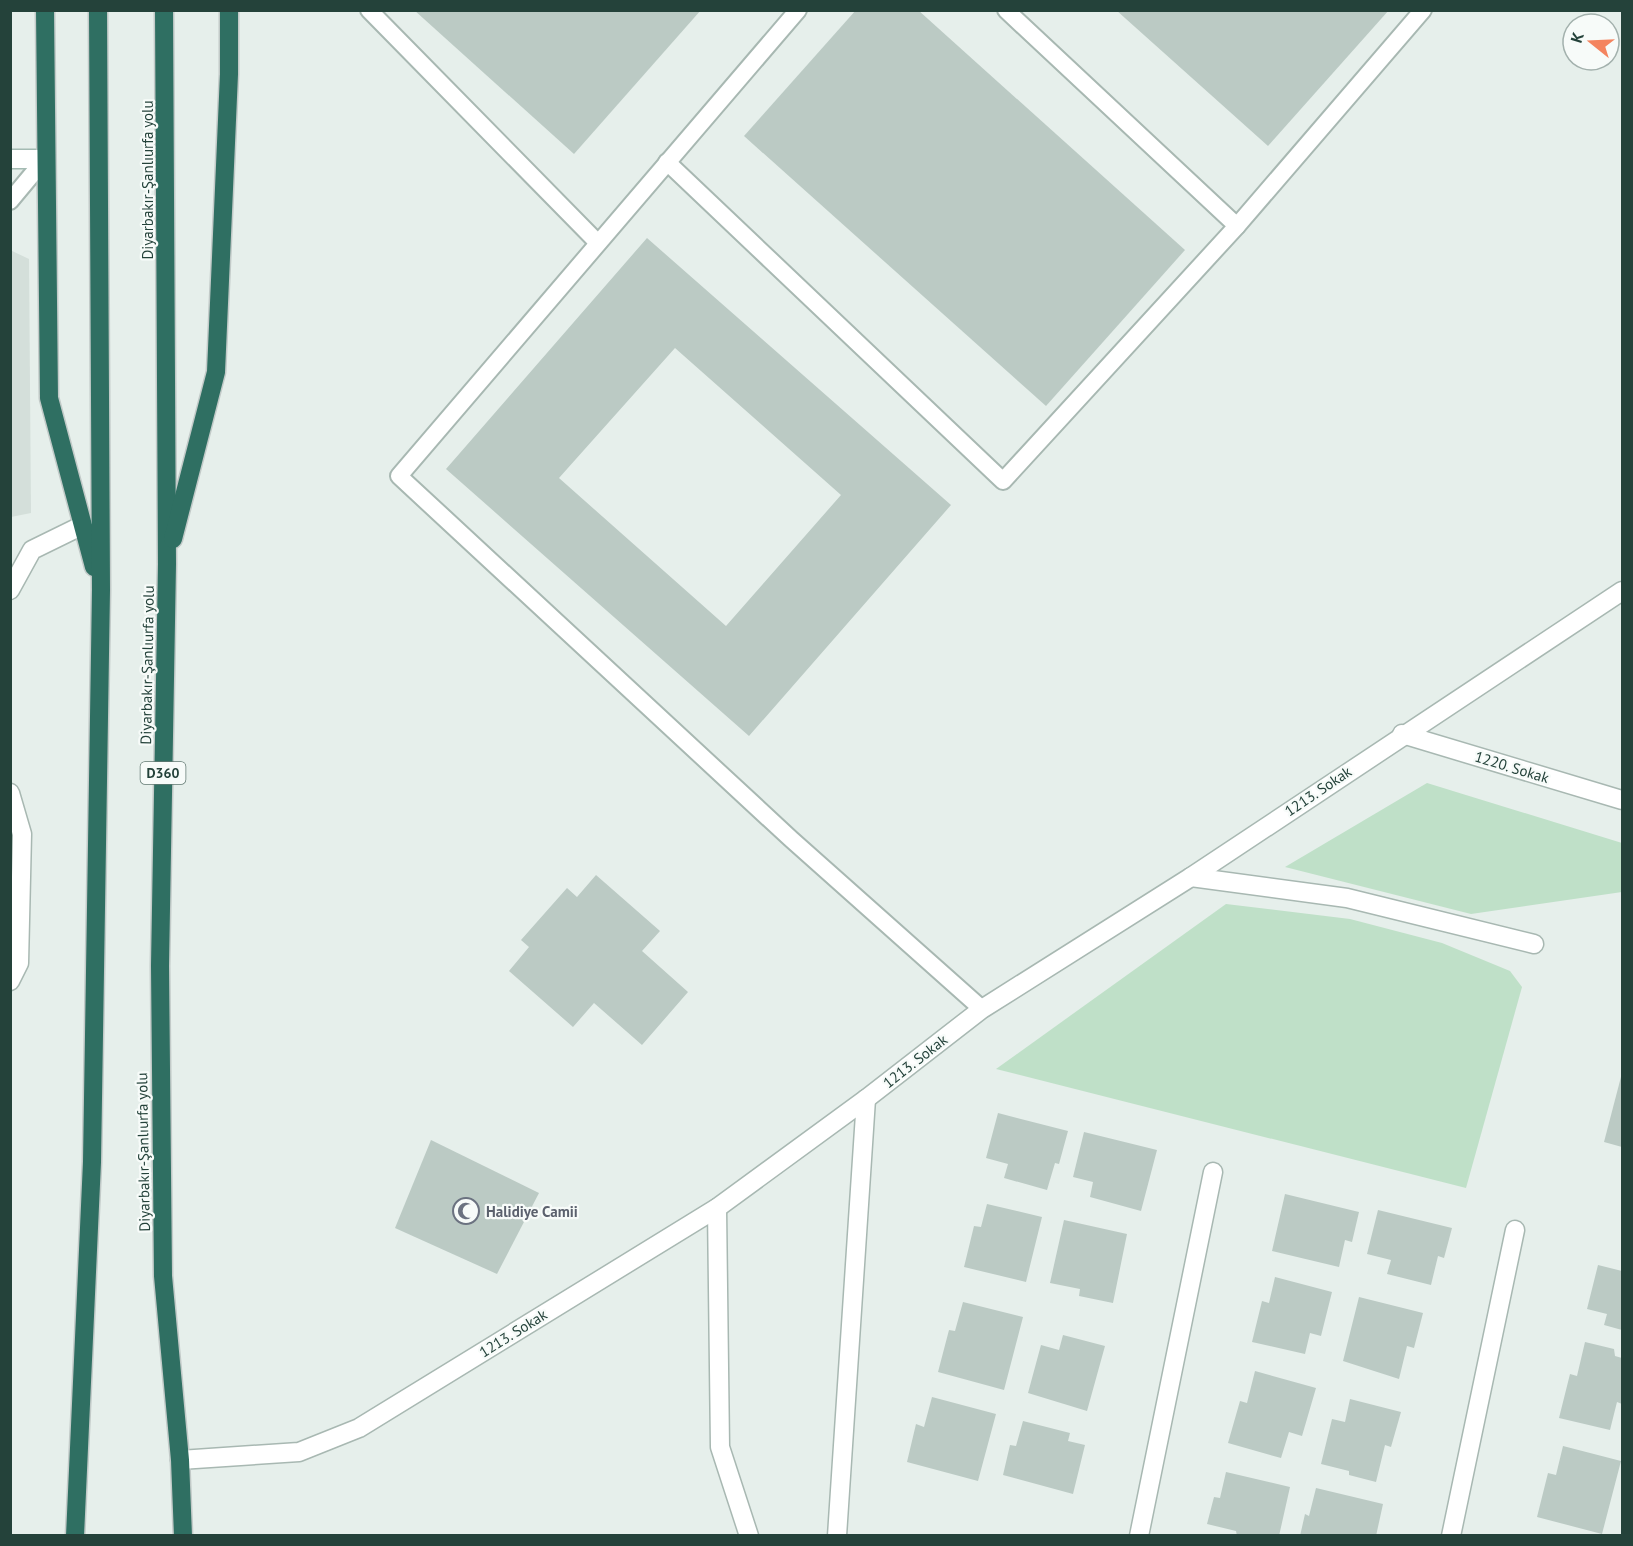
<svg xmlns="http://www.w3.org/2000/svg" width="1633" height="1546" font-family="'PT Sans',sans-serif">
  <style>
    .built { fill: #d4dfda }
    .green { fill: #bfe0c8 }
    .building { fill: #bbcac4; fill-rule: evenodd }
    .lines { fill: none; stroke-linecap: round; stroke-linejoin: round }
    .lane-casing { stroke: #a8b8b2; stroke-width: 20 }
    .street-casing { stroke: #a8b8b2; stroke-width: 21 }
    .secondary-casing { stroke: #a4bbb3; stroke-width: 21 }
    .highway-casing { stroke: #c2cac8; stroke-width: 21 }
    .lane { stroke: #fff; stroke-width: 16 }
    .street { stroke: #fff; stroke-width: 18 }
    .secondary { stroke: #fff; stroke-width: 18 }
    .highway { stroke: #2f6f62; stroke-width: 18 }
    .labels { text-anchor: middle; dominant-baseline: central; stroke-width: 4.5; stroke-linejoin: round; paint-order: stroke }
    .shield { fill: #f7fbf9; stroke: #637a73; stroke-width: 1.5 }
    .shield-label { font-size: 14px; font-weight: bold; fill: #24423a }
    .street-label { font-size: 15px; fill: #24423a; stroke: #f7fbf9 }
    .worship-label { font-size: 15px; font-weight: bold; fill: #5b616d; stroke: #f7fbf9; text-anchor: start }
  </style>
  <rect width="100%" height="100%" fill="#e6efeb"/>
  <path class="built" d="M10 250 29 259 31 513 11 517Z"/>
  <g class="green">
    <path d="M1427 783 1622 843V892L1471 914 1285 867Z"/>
    <path d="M1226 904 1350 919 1442 943 1510 971 1522 987 1466 1188 996 1069Z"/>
  </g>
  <g class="building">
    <path d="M414 10H701L574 154Z"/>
    <path d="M856 10H918L1185 250 1046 406 744 136Z"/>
    <path d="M1116 10H1389L1268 146Z"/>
    <path d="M647 238 951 505 749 736 446 469ZM675 348 841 495 726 626 559 478Z"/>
    <path d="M596 875 660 931 642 951 688 992 642 1045 594 1003 573 1027 509 971 529 947 521 940 567 888 577 897Z"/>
    <path d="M1622 1073V1147L1604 1142Z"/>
    <path d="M998 1113 1068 1131 1059 1164 1055 1163 1047 1190 1004 1178 1008 1164 986 1158Z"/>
    <path d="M1084 1132 1157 1150 1141 1211 1090 1197 1093 1182 1073 1177Z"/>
    <path d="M431 1140 539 1193 497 1274 395 1228Z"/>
    <path d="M1285 1194 1359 1212 1352 1242 1345 1240 1339 1267 1272 1251Z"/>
    <path d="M987 1204 1042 1217 1026 1282 964 1267 974 1226 981 1227Z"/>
    <path d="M1378 1210 1452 1228 1444 1258 1438 1256 1431 1285 1387 1274 1391 1260 1367 1254Z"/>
    <path d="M1064 1220 1127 1234 1113 1303 1079 1296 1080 1289 1050 1283Z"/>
    <path d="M1598 1265 1622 1271V1330L1604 1325 1607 1314 1587 1309Z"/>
    <path d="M1275 1277 1332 1292 1321 1336 1310 1333 1305 1354 1252 1342 1262 1301 1269 1303Z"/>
    <path d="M1359 1297 1423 1313 1414 1348 1407 1346 1399 1379 1343 1361Z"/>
    <path d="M963 1302 1023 1317 1004 1390 938 1372 949 1330 955 1331Z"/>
    <path d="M1063 1335 1105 1346 1087 1411 1028 1393 1041 1345 1059 1350Z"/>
    <path d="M1585 1342 1614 1349 1615 1356 1622 1358V1404L1617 1402 1610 1430 1559 1418 1570 1374 1577 1376Z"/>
    <path d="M1255 1371 1316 1388 1302 1436 1289 1432 1281 1458 1228 1443 1240 1401 1247 1403Z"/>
    <path d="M932 1397 996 1414 978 1481 907 1462 916 1424 924 1427Z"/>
    <path d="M1350 1399 1401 1412 1391 1447 1385 1445 1376 1482 1349 1475V1471L1321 1464 1332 1419 1345 1422Z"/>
    <path d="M1023 1421 1070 1433 1068 1441 1085 1445 1073 1494 1003 1475 1010 1445 1016 1446Z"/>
    <path d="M1563 1446 1621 1461 1602 1534 1537 1517 1548 1473 1556 1475Z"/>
    <path d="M1226 1472 1290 1487 1279 1536H1237L1236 1531 1207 1524 1214 1497 1220 1498Z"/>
    <path d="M1316 1488 1383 1504 1376 1536H1300L1305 1514 1309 1516Z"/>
  </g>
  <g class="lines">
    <defs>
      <g id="lane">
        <path d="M369 10 598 243"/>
        <path d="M798 10 399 476 791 839 982 1009"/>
        <path d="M1006 10 1237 226"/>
        <path d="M667 162 1003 481 1237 226 1423 10"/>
        <path d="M10 201 45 159"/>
      </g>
      <g id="street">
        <path d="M10 590 32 550 83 525"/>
        <path d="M1402 734 1622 800"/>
        <path d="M10 793 22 834 19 963 10 981"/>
        <path d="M1191 877 1347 898 1534 944"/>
        <path d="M717 1208 720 1447 749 1536"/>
        <path d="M180 1460 299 1452 359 1428 717 1208 866 1099 982 1009 1191 877 1622 591"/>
        <path d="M837 1536 866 1099"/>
        <path d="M1139 1536 1213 1172"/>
        <path d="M1451 1536 1515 1230"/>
      </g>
      <path id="secondary" d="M10 159H45"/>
      <g id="highway">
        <path d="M45 10 49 398 94 567"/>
        <path d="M164 10 167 564 160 966 163 1276 180 1460 183 1536"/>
        <path d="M173 539 216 372 229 74V10"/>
        <path d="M75 1536 92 1162 101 590 98 10"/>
      </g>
    </defs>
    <use href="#lane" class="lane-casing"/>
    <use href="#street" class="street-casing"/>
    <use href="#secondary" class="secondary-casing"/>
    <use href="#highway" class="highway-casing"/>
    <use href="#lane" class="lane"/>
    <use href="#street" class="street"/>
    <use href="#secondary" class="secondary"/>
    <use href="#highway" class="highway"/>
  </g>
  <defs>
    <symbol id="mosque-ring" viewBox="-11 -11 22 22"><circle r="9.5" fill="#f7fbf9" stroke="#6b7280" stroke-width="1.5"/><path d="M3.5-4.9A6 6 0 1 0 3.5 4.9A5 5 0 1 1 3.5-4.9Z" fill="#6b7280"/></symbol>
  </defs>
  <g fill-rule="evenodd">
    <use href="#mosque-ring" x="451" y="1196" width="30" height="30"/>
  </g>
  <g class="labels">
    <rect class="shield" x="140.5" y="762" width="45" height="22" rx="4.5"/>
    <g class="shield-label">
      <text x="163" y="773">D360</text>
    </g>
    <g class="street-label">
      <text transform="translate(147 180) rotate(-90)">Diyarbakır-Şanlıurfa yolu</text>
      <text transform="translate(147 665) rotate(-89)">Diyarbakır-Şanlıurfa yolu</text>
      <text transform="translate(1512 767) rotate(17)">1220. Sokak</text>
      <text transform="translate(1318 791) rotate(-34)">1213. Sokak</text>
      <text transform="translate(915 1061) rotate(-38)">1213. Sokak</text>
      <text transform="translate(143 1152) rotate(-91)">Diyarbakır-Şanlıurfa yolu</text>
      <text transform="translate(513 1333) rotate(-32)">1213. Sokak</text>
    </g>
    <g class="worship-label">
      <text x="486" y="1211">Halidiye Camii</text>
    </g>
  </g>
  <rect width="1633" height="1546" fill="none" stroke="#24423a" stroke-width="24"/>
  <g transform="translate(1591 42) rotate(288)"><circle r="28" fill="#f7fbf9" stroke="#a3b1ad" stroke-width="1.5"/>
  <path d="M0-4.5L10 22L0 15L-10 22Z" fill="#f4845f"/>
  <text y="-9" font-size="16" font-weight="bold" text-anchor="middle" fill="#24423a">K</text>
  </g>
</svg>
